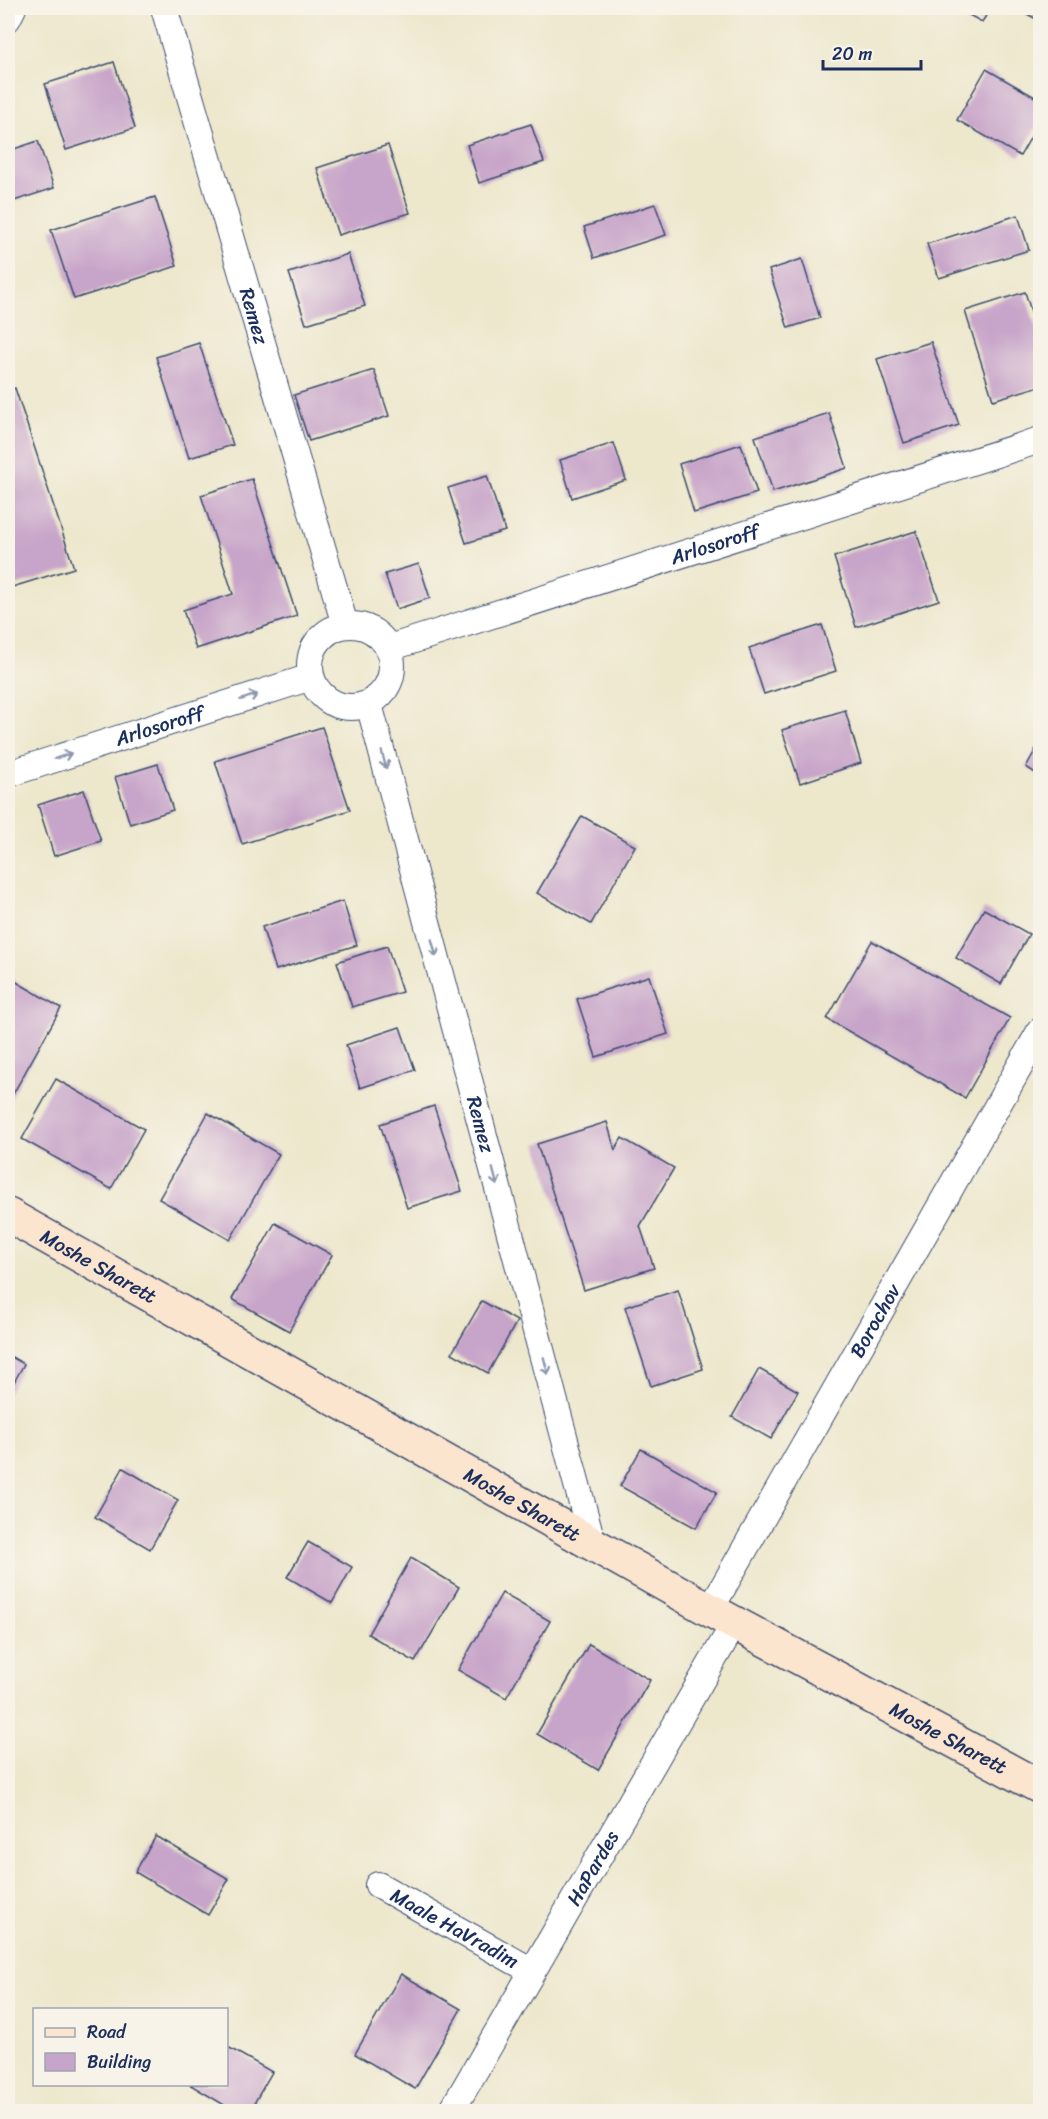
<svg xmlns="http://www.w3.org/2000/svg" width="1048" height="2119" font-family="Sriracha,sans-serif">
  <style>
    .building { fill: #c7a4c9 }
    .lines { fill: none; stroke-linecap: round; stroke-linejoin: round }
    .street-casing { stroke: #3a4b6e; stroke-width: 28 }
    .secondary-casing { stroke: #3a4b6e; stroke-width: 36 }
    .street { stroke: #fff; stroke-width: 26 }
    .secondary { stroke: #fbe5cf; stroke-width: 33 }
    .oneway { stroke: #8d97ae }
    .labels { text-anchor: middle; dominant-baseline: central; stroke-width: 6; stroke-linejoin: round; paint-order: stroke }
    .street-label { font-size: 20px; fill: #1b2f5e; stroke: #f7f3e8 }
  </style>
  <rect width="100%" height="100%" fill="#f7f3e8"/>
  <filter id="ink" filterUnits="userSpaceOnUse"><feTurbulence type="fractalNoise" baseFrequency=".0167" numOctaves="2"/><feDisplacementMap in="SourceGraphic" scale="12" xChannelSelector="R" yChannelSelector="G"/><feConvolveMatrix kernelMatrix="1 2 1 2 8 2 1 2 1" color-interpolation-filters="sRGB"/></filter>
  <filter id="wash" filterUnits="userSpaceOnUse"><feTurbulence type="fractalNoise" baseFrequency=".008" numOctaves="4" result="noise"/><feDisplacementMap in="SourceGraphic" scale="24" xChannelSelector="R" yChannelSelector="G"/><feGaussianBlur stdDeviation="1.35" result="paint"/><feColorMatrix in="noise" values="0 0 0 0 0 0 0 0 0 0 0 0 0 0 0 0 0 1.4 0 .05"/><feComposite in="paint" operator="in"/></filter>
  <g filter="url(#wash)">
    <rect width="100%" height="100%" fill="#ede7cc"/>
    <g id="blocks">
      <g class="building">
        <path d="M956 8H991L982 22Z"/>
        <path d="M1016 8H1040V21Z"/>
        <path d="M114 62 135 128 66 150 45 84Z"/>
        <path d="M986 69 1040 100V121L1020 156 957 120Z"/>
        <path d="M531 124 544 162 479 183 467 145Z"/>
        <path d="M38 141 54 188 8 203V151Z"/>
        <path d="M388 145 410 213 338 235 317 168Z"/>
        <path d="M155 197 177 266 74 299 51 230Z"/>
        <path d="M655 204 666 235 594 258 584 227Z"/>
        <path d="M1018 215 1029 250 939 278 927 244Z"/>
        <path d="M348 254 365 306 306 324 289 273Z"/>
        <path d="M802 259 820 318 788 328 769 270Z"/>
        <path d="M1025 292 1040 340V386L993 400 965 311Z"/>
        <path d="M931 342 959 425 904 443 877 359Z"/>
        <path d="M199 343 233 445 189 458 156 357Z"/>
        <path d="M374 370 389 416 309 441 294 395Z"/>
        <path d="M15 388 74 568 9 588 8 582V391Z"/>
        <path d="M829 413 847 468 773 492 755 437Z"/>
        <path d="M614 443 626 480 572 498 560 460Z"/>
        <path d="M741 444 757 493 694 513 679 464Z"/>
        <path d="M487 476 505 531 466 543 448 488Z"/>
        <path d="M252 479 297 616 196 649 183 610 233 594 201 495Z"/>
        <path d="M916 531 939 600 856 627 834 557Z"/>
        <path d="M419 564 430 598 397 609 385 574Z"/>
        <path d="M822 625 836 671 764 694 749 648Z"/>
        <path d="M845 710 861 763 800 783 782 730Z"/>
        <path d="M322 727 350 810 242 844 215 761Z"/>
        <path d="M1040 742V776L1026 767Z"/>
        <path d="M158 764 173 810 130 824 115 777Z"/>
        <path d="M84 790 101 841 54 856 38 805Z"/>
        <path d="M582 816 635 846 591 924 537 893Z"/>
        <path d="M343 901 357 945 276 970 262 927Z"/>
        <path d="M984 909 1029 934 1001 984 956 958Z"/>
        <path d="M872 941 1010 1018 965 1098 827 1019Z"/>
        <path d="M387 946 402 992 352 1007 337 962Z"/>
        <path d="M649 976 668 1034 596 1057 577 999Z"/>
        <path d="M8 977 61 1008 8 1103Z"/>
        <path d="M400 1027 415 1070 360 1088 346 1045Z"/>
        <path d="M56 1079 144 1129 111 1189 22 1139Z"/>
        <path d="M434 1106 462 1191 407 1208 380 1124Z"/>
        <path d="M208 1113 279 1154 230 1240 159 1199Z"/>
        <path d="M607 1122 615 1150 622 1138 674 1168 640 1226 654 1268 584 1290 537 1144Z"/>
        <path d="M275 1223 332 1255 289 1331 232 1299Z"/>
        <path d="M678 1290 703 1369 651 1386 625 1307Z"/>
        <path d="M482 1301 517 1321 488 1373 452 1353Z"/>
        <path d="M8 1355 24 1364 8 1393Z"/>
        <path d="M759 1369 798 1391 771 1439 732 1417Z"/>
        <path d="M641 1449 717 1492 696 1528 620 1486Z"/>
        <path d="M123 1468 178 1500 150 1549 95 1517Z"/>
        <path d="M308 1542 352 1567 332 1603 287 1577Z"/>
        <path d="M411 1558 459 1587 415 1662 368 1634Z"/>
        <path d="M502 1593 550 1621 506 1698 458 1670Z"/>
        <path d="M589 1644 650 1680 598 1770 537 1734Z"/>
        <path d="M156 1836 229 1879 208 1915 135 1872Z"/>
        <path d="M401 1974 461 2009 415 2089 355 2054Z"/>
        <path d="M226 2046 272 2072 249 2112H236L189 2084H226Z"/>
      </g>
    </g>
  </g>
  <g filter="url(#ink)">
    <use href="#blocks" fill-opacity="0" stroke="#3a4b6e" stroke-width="1.5"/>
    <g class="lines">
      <defs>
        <g id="street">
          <path id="s1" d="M164 8 345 625"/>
          <path d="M8 18 13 8"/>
          <circle cx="351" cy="666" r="41"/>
          <path id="s2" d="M389 648 1040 440"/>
          <path id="s3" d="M369 704 593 1545"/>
          <path id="s4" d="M8 774 311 677"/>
          <path id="s5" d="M710 1610 1040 1031"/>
          <path id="s6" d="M378 1885 532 1971"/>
          <path id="s7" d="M451 2112 734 1624"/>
        </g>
        <g id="secondary">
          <path id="s8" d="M8 1215 710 1610 1040 1787"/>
        </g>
      </defs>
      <use href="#street" class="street-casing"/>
      <use href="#secondary" class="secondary-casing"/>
      <use href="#street" class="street"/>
      <use href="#secondary" class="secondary"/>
    </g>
    <defs><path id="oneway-shaft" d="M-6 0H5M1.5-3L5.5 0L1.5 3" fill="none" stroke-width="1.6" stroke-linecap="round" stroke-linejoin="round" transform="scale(1.5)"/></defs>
    <g class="oneway">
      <use href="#oneway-shaft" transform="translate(249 697) rotate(-18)"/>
      <use href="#oneway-shaft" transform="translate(63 756) rotate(-18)"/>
      <use href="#oneway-shaft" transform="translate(384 760) rotate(75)"/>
      <use href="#oneway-shaft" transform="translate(434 948) rotate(75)"/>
      <use href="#oneway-shaft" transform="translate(495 1177) rotate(75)"/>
      <use href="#oneway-shaft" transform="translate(546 1366) rotate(75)"/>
    </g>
  </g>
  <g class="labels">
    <g class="street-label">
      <text stroke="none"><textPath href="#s1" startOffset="321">Remez</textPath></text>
      <text stroke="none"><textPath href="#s2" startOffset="342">Arlosoroff</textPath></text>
      <text stroke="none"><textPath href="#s4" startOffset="159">Arlosoroff</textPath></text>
      <text stroke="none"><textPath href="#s3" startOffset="435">Remez</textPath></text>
      <text stroke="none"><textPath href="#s8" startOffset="104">Moshe Sharett</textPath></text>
      <text stroke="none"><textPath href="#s5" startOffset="333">Borochov</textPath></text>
      <text stroke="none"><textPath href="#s8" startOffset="590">Moshe Sharett</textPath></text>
      <text stroke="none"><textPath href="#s8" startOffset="1076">Moshe Sharett</textPath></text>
      <text stroke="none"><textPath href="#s7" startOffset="282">HaPardes</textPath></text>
      <text stroke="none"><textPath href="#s6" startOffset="88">Maale HaVradim</textPath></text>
    </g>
  </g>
  <rect width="1048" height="2119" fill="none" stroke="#f7f3e8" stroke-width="30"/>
  <rect x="33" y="2008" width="195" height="78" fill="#f7f3e8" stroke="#9fa5b1" stroke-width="1.5"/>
  <rect x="45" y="2028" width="30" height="9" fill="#fbe5cf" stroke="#9fa5b1" stroke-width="1.5"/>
  <text x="87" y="2038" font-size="18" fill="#1b2f5e">Road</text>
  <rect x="45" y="2053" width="30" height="18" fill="#c7a4c9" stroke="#9fa5b1" stroke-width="1.5"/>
  <text x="87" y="2068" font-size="18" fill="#1b2f5e">Building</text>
  <path d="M823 60v9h98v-9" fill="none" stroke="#1b2f5e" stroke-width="3"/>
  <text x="832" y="60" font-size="18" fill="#1b2f5e" stroke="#f7f3e8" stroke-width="4.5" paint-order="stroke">20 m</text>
</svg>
